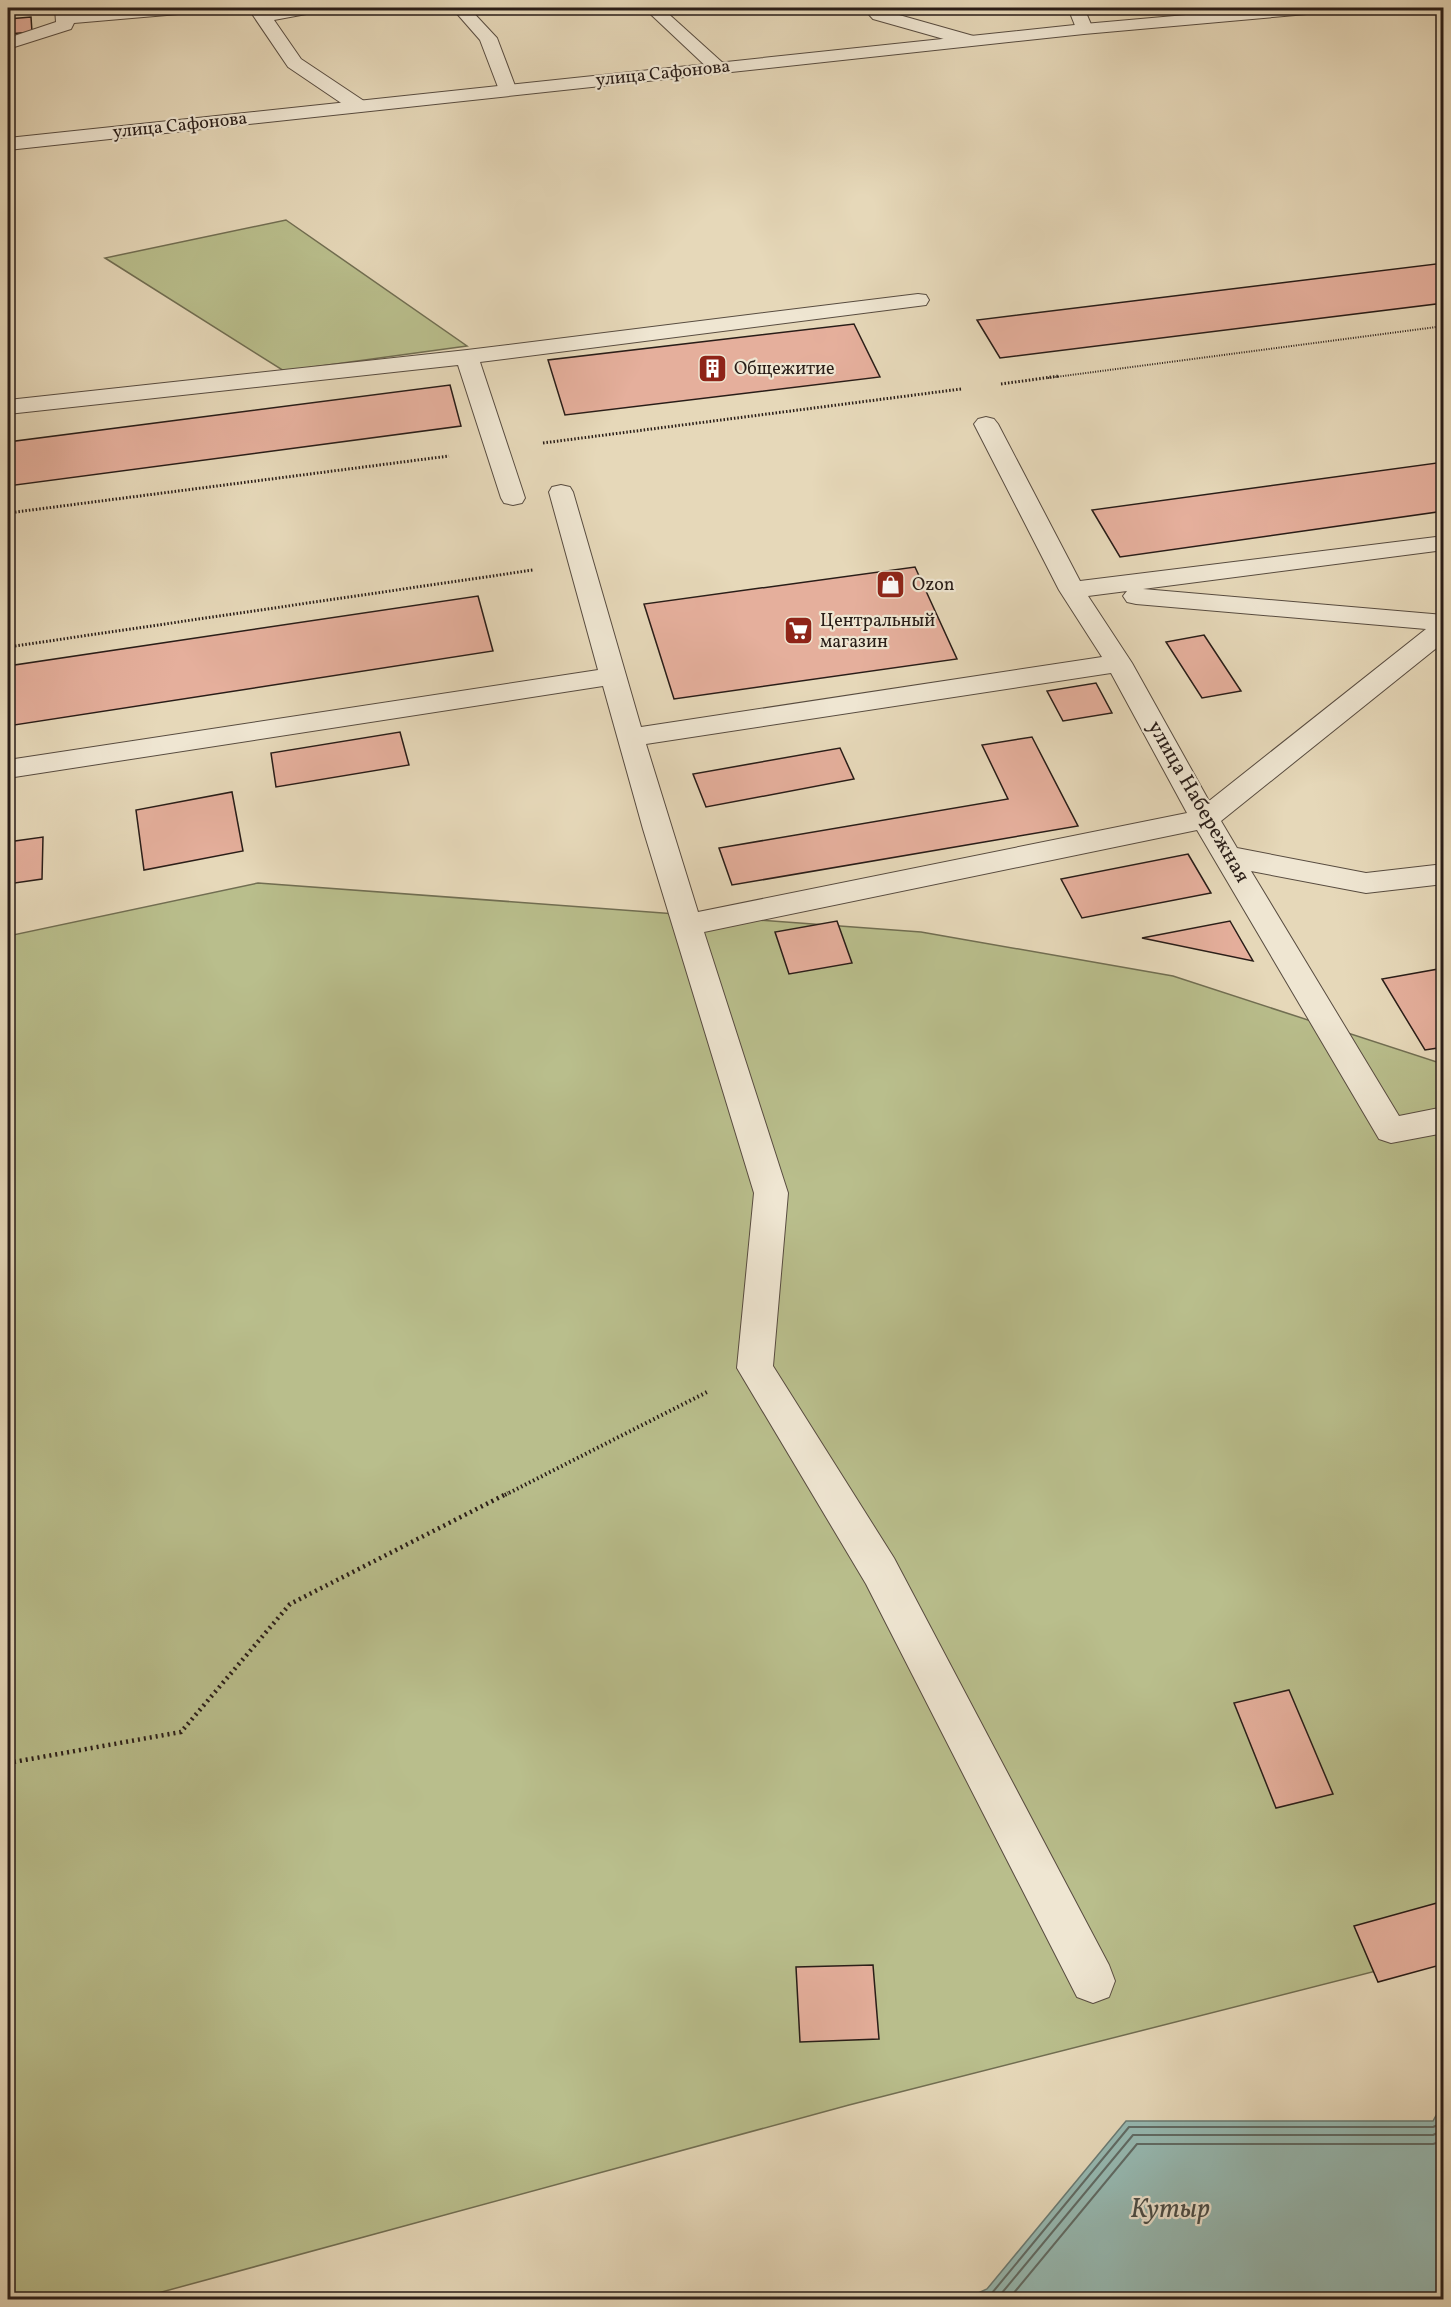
<svg xmlns="http://www.w3.org/2000/svg" width="1451" height="2307" font-family="Vollkorn,serif">
  <style>
    .green { fill: #b9be8c; stroke: #716e52; stroke-width: 1.5 }
    .water { fill: #96b9b2; stroke: #6a7b74; stroke-width: 1.5 }
    .lines { fill: none; stroke-linecap: round; stroke-linejoin: round }
    .shore { stroke: #606b65; stroke-width: 2 }
    .building { fill: #e5af9c; stroke: #291d18; stroke-width: 1.5 }
    .service-casing { stroke: #584c40; stroke-width: 2 }
    .minor-casing { stroke: #584c40; stroke-width: 2 }
    .path-far3 { stroke: #291d18; stroke-width: 2; stroke-dasharray: 1 1.5; stroke-linecap: butt }
    .path-far2 { stroke: #291d18; stroke-width: 3; stroke-dasharray: 1.5 2; stroke-linecap: butt }
    .path-far1 { stroke: #291d18; stroke-width: 4; stroke-dasharray: 1.5 3; stroke-linecap: butt }
    .path { stroke: #291d18; stroke-width: 4.5; stroke-dasharray: 2 4; stroke-linecap: butt }
    .service { fill: #efe6d2; fill-rule: evenodd }
    .minor { fill: #efe6d2; fill-rule: evenodd }
    .labels { text-anchor: middle; dominant-baseline: central; stroke-width: 4.5; stroke-linejoin: round; paint-order: stroke }
    .far-street-label { font-size: 18px; fill: #291d18; stroke: #efe6d2 }
    .far-poi-label { font-size: 18px; fill: #291d18; stroke: #efe6d2; text-anchor: start }
    .street-label { font-size: 21px; fill: #291d18; stroke: #efe6d2 }
    .near-water-label { font-size: 27px; font-style: italic; fill: #4a4c46; stroke: #efe6d2 }
  </style>
  <rect width="100%" height="100%" fill="#e6d8b9"/>
  <filter id="stains"><feTurbulence type="fractalNoise" baseFrequency=".00333" numOctaves="4"/><feColorMatrix values="0 0 0 0 .2 0 0 0 0 .09 0 0 0 0 .02 0 0 0 .5 -.17"/></filter>
  <radialGradient id="worn" r=".72"><stop offset=".6" stop-color="#630" stop-opacity="0"/><stop offset="1" stop-color="#630" stop-opacity=".3"/></radialGradient>
  <g class="green">
    <path d="M286 220 467 346 284 371 105 258Z"/>
    <path d="M258 883 921 932 1173 976 1443 1064V1954L849 2105 136 2299H8V936Z"/>
  </g>
  <path class="water" d="M1443 2103V2299H965L987 2289 1126 2121H1433Z"/>
  <g class="lines">
    <g class="shore">
      <path d="M980 2300 992 2293 1129 2127H1433L1438 2125 1444 2116"/>
      <path d="M996 2300 1133 2135H1433L1444 2130"/>
      <path d="M1008 2300 1137 2144H1433L1444 2141"/>
    </g>
  </g>
  <g class="building">
    <path d="M31 17 32 32 8 34V19Z"/>
    <path d="M1444 263V303L1000 358 977 320Z"/>
    <path d="M854 324 880 377 565 415 548 360Z"/>
    <path d="M450 385 461 426 8 486V442Z"/>
    <path d="M1444 462V511L1120 557 1092 510Z"/>
    <path d="M915 567 957 659 674 699 644 604Z"/>
    <path d="M478 596 493 651 8 726V666Z"/>
    <path d="M1204 635 1241 691 1202 698 1166 642Z"/>
    <path d="M1096 683 1112 713 1063 721 1047 691Z"/>
    <path d="M400 732 409 765 276 787 271 753Z"/>
    <path d="M1032 737 1078 826 732 885 719 848 1008 799 982 745Z"/>
    <path d="M840 748 854 779 706 807 693 774Z"/>
    <path d="M232 792 243 851 144 870 136 810Z"/>
    <path d="M43 837 42 879 8 884V842Z"/>
    <path d="M1188 854 1211 893 1082 918 1061 879Z"/>
    <path d="M837 921 852 963 789 974 775 932Z"/>
    <path d="M1230 921 1253 961 1142 938Z"/>
    <path d="M1444 968V1047L1425 1050 1382 979Z"/>
    <path d="M1289 1690 1333 1794 1276 1808 1234 1703Z"/>
    <path d="M1444 1901V1964L1378 1982 1354 1926Z"/>
    <path d="M873 1965 879 2039 800 2042 796 1967Z"/>
  </g>
  <g class="lines">
    <defs>
      <g id="service">
        <path d="M55 8H71L72 13 135 8H199L190 13 74 23 71 29 8 49V38L56 22Z"/>
        <path d="M248 8H265L268 11 286 8H319L317 12 274 20 301 59 367 103 369 107 367 111H353L288 67Z"/>
        <path d="M452 8H469L497 38 517 91 515 95H501L480 40Z"/>
        <path d="M644 8H662L724 64 727 68 724 72H712Z"/>
        <path d="M863 8H881L885 11 977 37 980 41 977 45H965L873 19Z"/>
        <path d="M1068 8H1084L1093 29 1090 33H1078Z"/>
        <path d="M918 294 926 295 929 300 926 305 480 362 525 498 522 503 513 505 504 503 501 498 458 365 8 414V400L467 350Z"/>
        <path d="M986 417 994 419 998 424 1080 581 1444 536V550L1143 589 1444 615V642L1221 821 1237 848 1366 873 1444 864V884L1366 893 1251 871 1399 1116 1444 1107V1133L1391 1143 1379 1139 1197 830 704 932 788 1193 773 1366 894 1558 1109 1965 1115 1981 1109 1997 1093 2003 1077 1997 866 1584 737 1368 754 1193 643 829 603 686 8 778V760L598 670 549 492 552 487 561 485 570 487 573 492 641 727 1102 657 1059 590 974 424 978 419ZM1127 591 1123 596 1127 602 1136 604 1426 629 1209 801 1132 663 1088 596ZM1111 673 1187 813 698 912 646 744Z"/>
      </g>
      <path id="minor" d="M1265 8H1327L1318 13 1084 34 8 150V138L1084 24Z"/>
    </defs>
    <use href="#service" class="service-casing"/>
    <use href="#minor" class="minor-casing"/>
    <path class="path-far3" d="M1048 378 1444 326"/>
    <g class="path-far2">
      <path d="M1001 384 1059 376"/>
      <path d="M543 443 961 389"/>
      <path d="M8 513 449 456"/>
      <path d="M8 647 533 570"/>
    </g>
    <path class="path-far1" d="M505 1495 709 1391"/>
    <path class="path" d="M8 1763 181 1732 290 1604 508 1493"/>
    <use href="#service" class="service"/>
    <use href="#minor" class="minor"/>
  </g>
  <defs>
    <symbol id="building-square" viewBox="-11 -11 22 22"><rect x="-9" y="-9" width="18" height="18" rx="4" fill="#8f2418" stroke="#efe6d2"/><path d="M-4-6H4V6H1V3H-1V6H-4ZM-2.5-4.3h1.7v1.8h-1.7ZM.8-4.3h1.7v1.8H.8ZM-2.5-1h1.7V.8h-1.7ZM.8-1h1.7V.8H.8Z" fill="#fff"/></symbol>
    <symbol id="shop-square" viewBox="-11 -11 22 22"><rect x="-9" y="-9" width="18" height="18" rx="4" fill="#8f2418" stroke="#efe6d2"/><path d="M-5-2.5h2.3a2.7 3.5 0 0 1 5.4 0H5L5.5 6h-11ZM-1.5-2.5h3a1.5 2.3 0 0 0-3 0Z" fill="#fff"/></symbol>
    <symbol id="supermarket-square" viewBox="-11 -11 22 22"><rect x="-9" y="-9" width="18" height="18" rx="4" fill="#8f2418" stroke="#efe6d2"/><path d="M-6-5.5h2.5l.6 2H6L4.5 2H-2.5L-4.4-4H-6ZM-1.5 3.2a1.3 1.3 0 1 0 .1 0ZM3 3.2a1.3 1.3 0 1 0 .1 0Z" fill="#fff"/></symbol>
  </defs>
  <g fill-rule="evenodd">
    <use href="#building-square" x="696" y="352" width="33" height="33"/>
    <use href="#shop-square" x="874" y="568" width="33" height="33"/>
    <use href="#supermarket-square" x="782" y="614" width="33" height="33"/>
  </g>
  <g class="labels">
    <g class="far-street-label">
      <text transform="translate(663 74) rotate(-6)">улица Сафонова</text>
      <text transform="translate(180 126) rotate(-6)">улица Сафонова</text>
    </g>
    <g class="far-poi-label">
      <text x="734" y="369">Общежитие</text>
      <text x="912" y="585">Ozon</text>
      <text x="820" y="621">Центральный<tspan x="820" dy="21">магазин</tspan></text>
    </g>
    <g class="street-label">
      <text transform="translate(1198 802) rotate(60)">улица Набережная</text>
    </g>
    <g class="near-water-label">
      <text x="1170" y="2210">Кутыр</text>
    </g>
  </g>
  <rect width="1451" height="2307" fill="none" stroke="#e6d8b9" stroke-width="30"/>
  <rect x="9" y="9" width="1433" height="2289" fill="none" stroke="#291d18" stroke-width="3"/>
  <rect x="15" y="15" width="1421" height="2277" fill="none" stroke="#291d18" stroke-width="1.5"/>
  <rect width="100%" height="100%" filter="url(#stains)"/>
  <rect width="100%" height="100%" fill="url(#worn)"/>
</svg>
